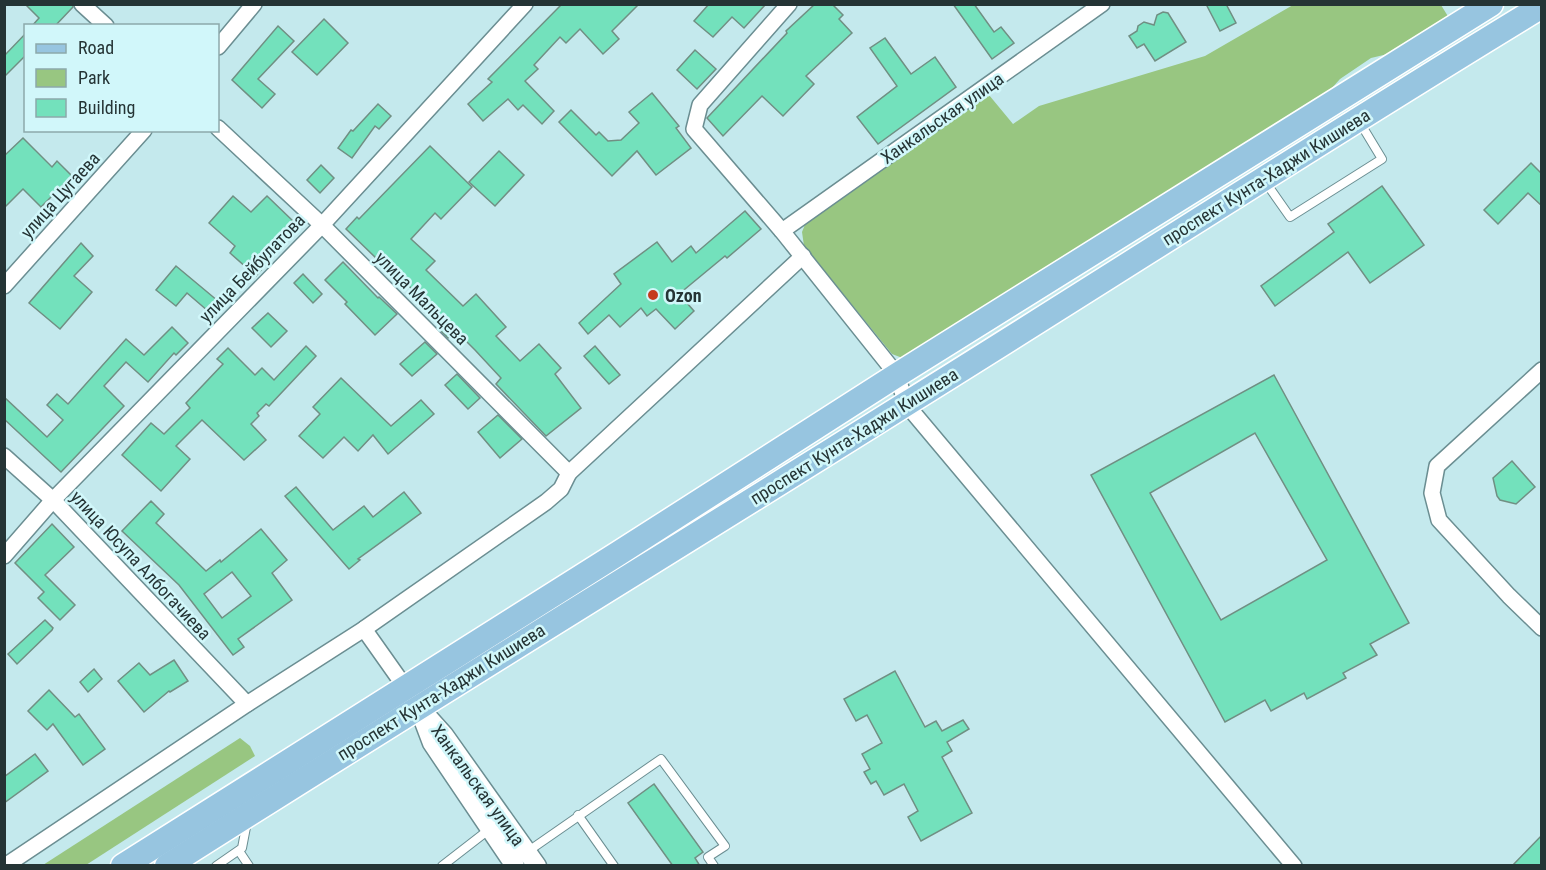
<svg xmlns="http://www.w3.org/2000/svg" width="1546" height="870" font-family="'Roboto Condensed',sans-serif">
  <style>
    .green { fill: #98c681 }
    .building { fill: #73e1bc; stroke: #708f83; stroke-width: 1.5; fill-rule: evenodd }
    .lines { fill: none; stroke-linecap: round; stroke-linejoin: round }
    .service-casing { stroke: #6b8e92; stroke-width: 10 }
    .minor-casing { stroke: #6b8e92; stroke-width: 18 }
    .tertiary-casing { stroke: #6b8e92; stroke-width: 21 }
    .primary-casing { stroke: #fff; stroke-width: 27 }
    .service { stroke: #fff; stroke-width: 8 }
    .minor { stroke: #fff; stroke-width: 15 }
    .tertiary { stroke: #fff; stroke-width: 18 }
    .primary { stroke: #97c5e0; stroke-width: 24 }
    .poi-dot { fill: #c53b1e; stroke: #d1f7fa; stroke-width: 2 }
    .labels { text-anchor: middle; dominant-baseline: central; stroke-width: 5; stroke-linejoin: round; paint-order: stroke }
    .street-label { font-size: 18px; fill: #253435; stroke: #d1f7fa }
    .poi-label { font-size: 18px; font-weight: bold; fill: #253435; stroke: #d1f7fa; text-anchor: start }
  </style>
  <rect width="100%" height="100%" fill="#c4e9ed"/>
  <g class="green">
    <path d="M1293 5H1441L1449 18 1392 53 1371 58 1340 79 1322 99 905 359 892 354 804 246 802 232 806 222 989 95 1013 124 1039 106 1205 56Z"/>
    <path d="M240 738 250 746 255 756 86 865H43Z"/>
  </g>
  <g class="building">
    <path d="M25 4H73V7L55 26H32L39 18Z"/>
    <path d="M562 4H639L612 31 619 39 603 54 580 29 566 43 560 37 534 65 538 69 525 81 554 111 542 124 523 105 518 110 508 99 483 121 468 104 492 82 488 79Z"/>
    <path d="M709 4H766L744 28 732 17 713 37 694 21Z"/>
    <path d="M815 4H832L843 15 839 19 852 33 806 76 814 84 783 116 762 96 723 136 707 118 787 33 786 31Z"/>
    <path d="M953 4H974L994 32 1001 27 1014 43 992 59Z"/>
    <path d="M1206 4H1226L1236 23 1220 31Z"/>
    <path d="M1163 12 1168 13 1186 42 1155 61 1144 44 1137 48 1129 36 1137 31 1138 26 1144 22 1154 25 1157 15Z"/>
    <path d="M324 19 348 43 317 75 292 52Z"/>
    <path d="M278 26 294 41 258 79 275 94 262 108 232 80Z"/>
    <path d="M26 33V55L4 77V56Z"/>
    <path d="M885 38 911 74 935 57 956 87 878 144 857 117 897 86 870 48Z"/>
    <path d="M695 50 716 69 697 89 677 70Z"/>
    <path d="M652 93 679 126 676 128 691 148 656 175 637 151 612 176 559 122 571 110 596 135 599 132 608 141 621 140 639 123 629 112Z"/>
    <path d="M378 104 391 116 379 129 375 126 352 158 338 148 351 130 353 131Z"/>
    <path d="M23 138 52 167 57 161 72 176 41 207 23 189 4 208V156Z"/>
    <path d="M430 146 472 187 441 219 435 213 411 239 435 261 426 270 463 306 476 294 506 327 496 336 520 361 539 344 561 368 555 374 581 408 546 436 496 384 501 378 475 350 456 331 448 338 439 329 445 323 408 285 406 287 346 229 357 217 359 219Z"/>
    <path d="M499 151 524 175 495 206 469 182Z"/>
    <path d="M1531 163 1542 174V206L1528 193 1498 224 1484 210Z"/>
    <path d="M321 165 334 178 320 193 307 180Z"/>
    <path d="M1382 186 1424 245 1370 283 1348 252 1275 306 1261 286 1334 232 1328 224Z"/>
    <path d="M233 196 251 212 267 196 294 222 279 237 285 242 256 276 230 253 235 246 209 223Z"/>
    <path d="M745 211 761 229 727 258 725 256 679 294 694 311 675 329 656 309 647 316 641 308 620 327 609 315 588 334 579 323 621 284 614 274 657 242 672 262 691 246 696 253Z"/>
    <path d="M81 243 93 256 74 276 92 292 60 329 29 303Z"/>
    <path d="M343 262 378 298 379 297 397 314 375 335 345 304 347 302 325 280Z"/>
    <path d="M176 266 224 306 215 317 187 293 176 306 156 290Z"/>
    <path d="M303 274 322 294 313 303 294 283Z"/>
    <path d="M268 313 287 331 271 347 252 328Z"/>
    <path d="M172 327 188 343 176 355 174 353 148 382 126 362 104 386 124 406 61 472 4 419V397L47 437 63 420 47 405 57 394 68 404 126 339 144 355Z"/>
    <path d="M425 342 437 354 412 376 400 364Z"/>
    <path d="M306 346 316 356 269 406 266 404 257 413 259 416 251 424 266 440 244 460 202 420 176 446 190 459 161 491 122 455 151 423 164 434 190 408 186 403 223 364 217 359 228 348 255 375 262 368 274 380Z"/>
    <path d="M595 346 620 375 609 384 584 356Z"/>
    <path d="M457 374 480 398 468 409 445 385Z"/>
    <path d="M1274 375 1409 623 1370 644 1377 655 1343 673 1346 678 1307 699 1304 693 1271 711 1265 700 1225 722 1091 475ZM1255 433 1327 560 1221 620 1150 493Z"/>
    <path d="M341 378 391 426 421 400 434 414 388 454 373 435 358 451 344 437 323 458 299 436 320 414 313 407Z"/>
    <path d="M498 415 522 439 500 458 478 432Z"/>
    <path d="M1512 461 1535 487 1516 504 1500 500 1497 496 1493 478Z"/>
    <path d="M296 487 333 530 364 506 373 517 404 492 421 513 358 559 360 560 349 569 285 496Z"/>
    <path d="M151 501 164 514 156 523 206 571 220 560 221 562 261 529 287 560 272 573 292 600 238 639 244 647 233 655 179 585 122 531ZM232 572 251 596 222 618 204 594Z"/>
    <path d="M52 524 74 547 45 575 75 605 60 620 38 598 44 592 15 563Z"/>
    <path d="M45 620 53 628 52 630 17 664 8 654Z"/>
    <path d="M174 660 188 681 170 692 169 691 144 712 118 681 139 663 150 675Z"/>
    <path d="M94 669 102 679 88 692 80 682Z"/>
    <path d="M895 671 925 727 936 721 942 731 963 720 969 729 947 742 952 751 942 757 972 813 921 841 908 817 918 811 904 784 884 795 876 781 871 784 864 772 870 769 862 754 882 743 867 715 856 721 844 699Z"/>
    <path d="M49 690 75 717 79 714 105 749 83 765 53 724 47 730 28 711Z"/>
    <path d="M35 754 48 771 4 803V777Z"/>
    <path d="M654 784 703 852 695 858 700 866H673L628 803Z"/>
    <path d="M1542 835V866H1512Z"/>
  </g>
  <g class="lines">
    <defs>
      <g id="service">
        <path d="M1264 180 1290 217 1382 159 1359 121"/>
        <path d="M578 815 614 866"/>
        <path d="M239 851 249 866"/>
        <path d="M527 852 661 759 725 846 708 857 714 866"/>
        <path d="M216 866 242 848 247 822"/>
        <path d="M442 866 491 828"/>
      </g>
      <g id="minor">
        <path d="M82 4 106 26"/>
        <path d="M789 4 700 105 694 129 782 231 897 375 906 404 1294 866"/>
        <path d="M218 47 254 4"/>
        <path d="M782 231 1102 4"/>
        <path d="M4 286 144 130"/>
        <path d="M1542 370 1437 466 1432 493 1439 520 1509 596 1542 628"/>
        <path d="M4 456 53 500 247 704"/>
        <path d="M569 473 803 256"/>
        <path d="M4 556 53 500 322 225 525 4"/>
        <path d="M364 629 405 687"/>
        <path d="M5 866 247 704 364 629 546 502 561 489 569 473 322 225 218 128"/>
      </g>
      <path id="tertiary" d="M515 866 432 743 418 706 444 735 537 866"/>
      <g id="primary">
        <path d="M123 866 619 553 897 375 1491 4"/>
        <path d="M167 866C412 710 660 558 906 404 1118 272 1328 136 1542 6"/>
      </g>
    </defs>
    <use href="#service" class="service-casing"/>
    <use href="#minor" class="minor-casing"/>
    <use href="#tertiary" class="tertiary-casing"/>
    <use href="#primary" class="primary-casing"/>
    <use href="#service" class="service"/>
    <use href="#minor" class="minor"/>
    <use href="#tertiary" class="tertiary"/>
    <use href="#primary" class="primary"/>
  </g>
  <circle class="poi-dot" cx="653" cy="295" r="6"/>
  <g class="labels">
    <g class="street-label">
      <text transform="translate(942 118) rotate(-35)">Ханкальская улица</text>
      <text transform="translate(1266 177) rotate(-32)">проспект Кунта-Хаджи Кишиева</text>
      <text transform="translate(60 195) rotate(-48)">улица Цугаева</text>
      <text transform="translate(252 268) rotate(-46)">улица Бейбулатова</text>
      <text transform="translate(422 298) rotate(45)">улица Мальцева</text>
      <text transform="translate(854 436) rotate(-32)">проспект Кунта-Хаджи Кишиева</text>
      <text transform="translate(141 565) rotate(47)">улица Юсупа Албогачиева</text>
      <text transform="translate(441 692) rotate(-32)">проспект Кунта-Хаджи Кишиева</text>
      <text transform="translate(478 785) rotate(54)">Ханкальская улица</text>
    </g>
    <g class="poi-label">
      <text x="665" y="295">Ozon</text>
    </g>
  </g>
  <rect width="1546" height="870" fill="none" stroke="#253435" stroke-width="12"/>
  <rect x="24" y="24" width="195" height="108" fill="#d1f7fa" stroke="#8ca9ab" stroke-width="1.5"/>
  <rect x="36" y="44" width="30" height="9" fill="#97c5e0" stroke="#8ca9ab" stroke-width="1.5"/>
  <text x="78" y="54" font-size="18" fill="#253435">Road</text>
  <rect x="36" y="69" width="30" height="18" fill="#98c681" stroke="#8ca9ab" stroke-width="1.5"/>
  <text x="78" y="84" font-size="18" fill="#253435">Park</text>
  <rect x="36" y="99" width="30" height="18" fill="#73e1bc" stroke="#8ca9ab" stroke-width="1.5"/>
  <text x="78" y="114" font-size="18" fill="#253435">Building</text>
</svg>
